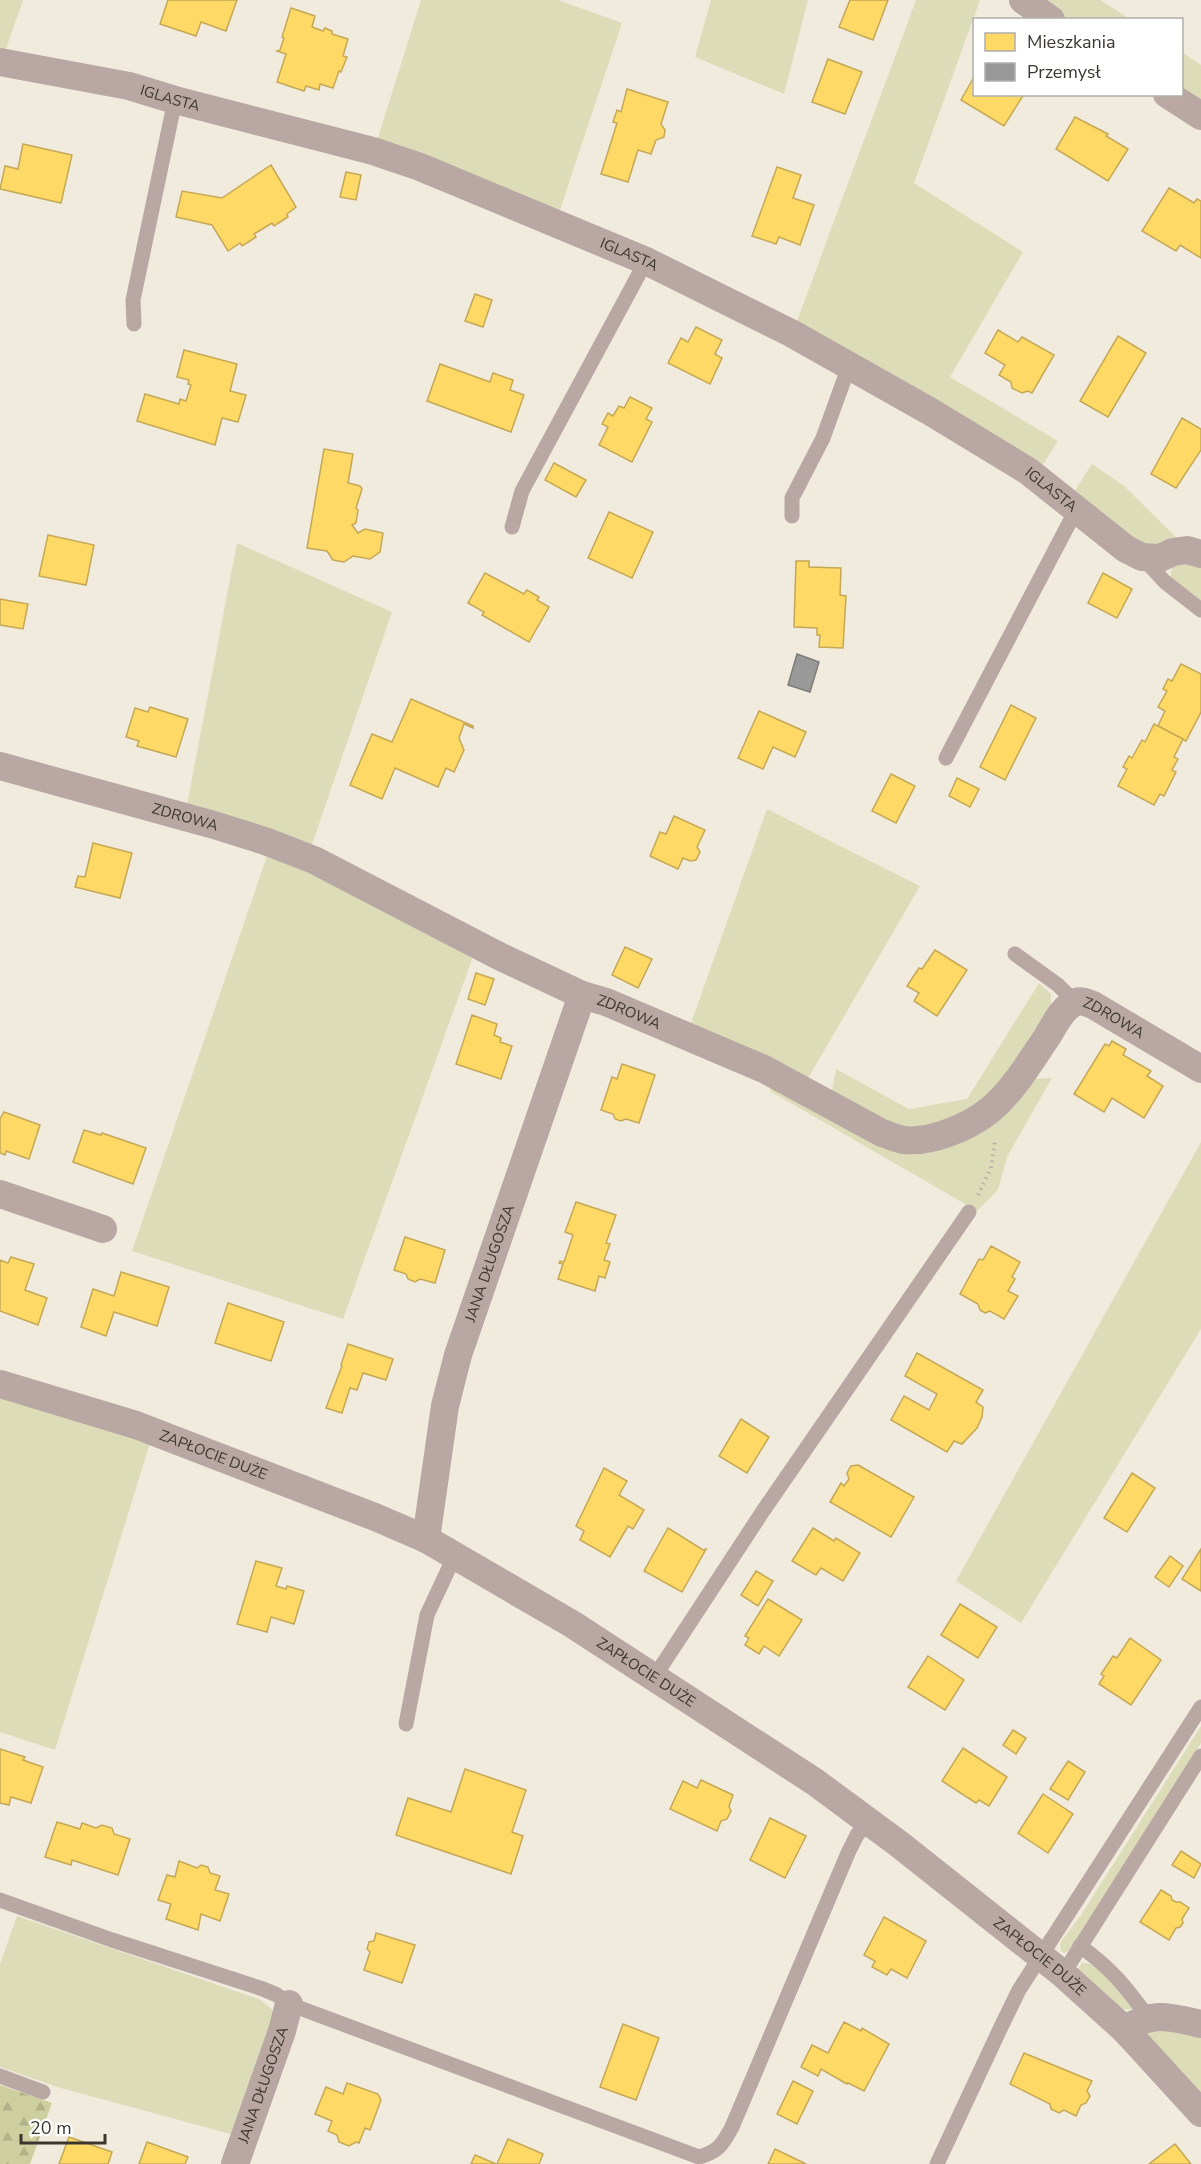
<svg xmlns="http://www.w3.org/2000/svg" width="1201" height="2164" font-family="'Nunito Sans',sans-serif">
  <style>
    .green { fill: #dcddb8 }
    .forest { fill: url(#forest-firs) }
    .homes { fill: #ffd966; stroke: #c4a855; stroke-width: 1.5 }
    .industry { fill: #999; stroke: #7d7c79; stroke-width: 1.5 }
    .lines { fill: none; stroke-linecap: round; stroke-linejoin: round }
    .path { stroke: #baada8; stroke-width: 4; stroke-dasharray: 1.5 4.5; stroke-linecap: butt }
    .lane { stroke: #b9a7a3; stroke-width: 15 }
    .street { stroke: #b9a7a3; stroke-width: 28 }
    .labels { text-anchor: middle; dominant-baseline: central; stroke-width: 6; stroke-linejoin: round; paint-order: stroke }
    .street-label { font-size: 15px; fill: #3c372e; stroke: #fff }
  </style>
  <defs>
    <pattern id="forest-firs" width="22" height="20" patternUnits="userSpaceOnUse" patternTransform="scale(1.5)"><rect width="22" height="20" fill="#cdcf9e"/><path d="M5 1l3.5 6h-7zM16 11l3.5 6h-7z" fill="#b1b288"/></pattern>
  </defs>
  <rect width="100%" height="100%" fill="#f1ebde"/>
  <g class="green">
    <path d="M0 0H23L5 52 0 51Z"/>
    <path d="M421 0H558L622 23 558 216 376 144Z"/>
    <path d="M711 0H808L784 94 695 57Z"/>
    <path d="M916 0H980L914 183 1023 252 950 377 1058 441 1043 464 1032 467 794 329Z"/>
    <path d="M1035 0H1100L1130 19H1063Z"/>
    <path d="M1182 52 1201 65V108L1182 94Z"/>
    <path d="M1092 464 1123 485 1178 539 1158 550 1138 547 1072 495Z"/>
    <path d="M237 543 392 612 309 853 186 810Z"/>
    <path d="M1182 561 1201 565V602L1170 578 1172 566Z"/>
    <path d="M767 809 920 886 807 1080 690 1026Z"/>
    <path d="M269 850 475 951 343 1319 132 1251Z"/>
    <path d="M1039 983 1051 994V1010L1019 1066 967 1116 910 1132 831 1095 836 1069 909 1109 967 1099Z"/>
    <path d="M1052 1078 1007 1157 998 1190 977 1211 770 1091V1081L908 1149 1029 1079Z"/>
    <path d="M1201 1142V1329L1021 1623 956 1581Z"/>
    <path d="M0 1395 151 1440 55 1750 0 1732Z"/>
    <path d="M1201 1726V1743L1069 1951 1064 1953 1061 1951 1060 1943 1081 1915Z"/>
    <path d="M17 1916 259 1999 272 2009 275 2026 238 2136 57 2087 0 2067V1964Z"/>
    <path d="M1082 1963C1106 1963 1123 1993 1135 2010L1114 2008 1077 1970Z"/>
    <path d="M1155 2027 1201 2031V2099L1143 2034Z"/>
  </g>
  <path class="forest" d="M0 2085 52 2103 30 2164H0Z"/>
  <g class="homes">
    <path d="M168 0H237L226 31 201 22 196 36 160 24Z"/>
    <path d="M850 0H888L873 40 839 27Z"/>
    <path d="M291 8 315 16 312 27 323 31 325 28 332 31V34L348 39 343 56 347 57 341 72 339 71 333 88 320 84 319 90 306 86 304 91 277 82 286 54 277 51 280 50 284 38 282 37Z"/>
    <path d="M828 59 862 72 845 114 812 102Z"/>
    <path d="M974 77V94H1024L1004 126 961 100Z"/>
    <path d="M627 89 668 102 661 124 665 130 664 137 656 140 651 154 638 150 628 182 601 174 617 123 613 122 617 110 621 112Z"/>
    <path d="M1075 117 1108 134 1106 136 1128 149 1108 181 1056 149Z"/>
    <path d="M23 144 72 155 61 203 0 189 5 166 18 169Z"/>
    <path d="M271 165 296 207 287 214 288 217 274 226 272 223 254 234 256 237 242 246 240 243 228 251 212 225 176 217 182 191 222 198Z"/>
    <path d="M777 167 801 175 793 198 814 205 800 245 779 237 776 244 752 236Z"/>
    <path d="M346 172 361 175 356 200 340 197Z"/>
    <path d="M1169 188 1194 203 1197 199 1201 201V258L1180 245 1176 251 1142 231Z"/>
    <path d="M475 294 492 300 483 327 465 321Z"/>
    <path d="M696 327 722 340 715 354 722 358 710 384 668 363 681 338 688 342Z"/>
    <path d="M998 330 1018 342 1022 337 1054 355 1032 393 1028 391 1022 393 1012 388 1011 382 999 375 1005 365 985 353Z"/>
    <path d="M1118 336 1146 353 1108 417 1080 401Z"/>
    <path d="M184 350 237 364 230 391 246 395 238 422 222 418 215 445 137 421 145 394 179 404 180 399 186 401 191 385 188 384 189 380 177 377Z"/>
    <path d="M440 364 490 382 493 373 513 380 510 390 524 395 511 432 427 401Z"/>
    <path d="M630 397 652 408 646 419 652 422 632 462 599 445 608 427 602 424 608 413 613 416 619 406 624 408Z"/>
    <path d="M1182 418 1201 429V450L1176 488 1151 474Z"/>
    <path d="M324 449 353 454 348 483 360 486 362 489 356 508 358 510 356 523 352 525 358 533 365 529 383 533 380 552 370 559 353 556 344 562 333 560 327 551 307 548Z"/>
    <path d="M554 463 586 480 576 497 545 480Z"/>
    <path d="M609 512 653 532 632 578 588 558Z"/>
    <path d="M48 535 94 545 86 585 39 576Z"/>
    <path d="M796 561H809V567L841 568 840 595 846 596 843 648 819 647 820 635H817V628L794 627Z"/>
    <path d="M485 573 524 594 527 590 539 597 537 600 549 607 529 642 482 615 484 612 468 603Z"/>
    <path d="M1103 573 1132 589 1117 618 1088 603Z"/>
    <path d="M0 599 28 604 23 629 0 625Z"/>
    <path d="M1181 664 1201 674V712L1186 741 1158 726 1165 711 1158 707 1167 691 1163 689 1168 679 1172 681Z"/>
    <path d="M411 699 473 726V728L464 724 459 738 464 750 454 772 446 768 438 787 395 768 382 799 350 785 372 734 392 742Z"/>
    <path d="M1011 705 1036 718 1005 780 980 767Z"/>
    <path d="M150 707 188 719 176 757 137 746 139 741 126 737 135 708 148 712Z"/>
    <path d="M759 711 806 732 795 757 773 747 763 769 738 758Z"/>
    <path d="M1154 724 1183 739 1174 757 1178 759 1172 770 1176 772 1164 796 1160 794 1154 805 1118 786 1127 769 1123 767 1129 756 1132 758 1142 740 1145 742Z"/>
    <path d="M891 774 915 786 896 823 872 811Z"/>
    <path d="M957 778 979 789 970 807 949 796Z"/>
    <path d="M674 816 705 830 697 847 700 852 696 860 690 861 683 858 678 869 650 856 660 832 666 834Z"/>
    <path d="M93 843 132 853 120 898 75 887 78 876 85 877Z"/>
    <path d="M625 947 652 959 638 988 612 975Z"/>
    <path d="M935 950 967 970 937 1016 914 1001 919 993 907 986 919 968 922 969Z"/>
    <path d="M476 973 494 979 485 1005 468 999Z"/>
    <path d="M472 1015 497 1024 494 1035 501 1038 500 1042 512 1046 501 1079 456 1064Z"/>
    <path d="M1112 1041 1126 1049 1123 1055 1151 1071 1147 1076 1163 1086 1144 1118 1112 1098 1104 1112 1074 1094 1105 1044 1109 1046Z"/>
    <path d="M622 1064 655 1075 639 1123 626 1119 621 1121 615 1119 613 1114 601 1110 612 1077 617 1079Z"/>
    <path d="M4 1112 40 1125 29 1159 6 1151 5 1155 0 1153V1119Z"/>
    <path d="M84 1130 101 1135 102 1133 146 1148 133 1184 73 1162Z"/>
    <path d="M576 1202 616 1215 606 1243 610 1244 604 1260 610 1262 605 1278 599 1276 595 1291 558 1279 563 1264 559 1263 560 1261 564 1262 573 1235 565 1232Z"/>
    <path d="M405 1237 445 1250 435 1283 420 1279 415 1282 408 1279 406 1274 394 1270Z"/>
    <path d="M991 1246 1020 1262 1012 1277 1015 1279 1008 1291 1018 1296 1004 1319 990 1311 985 1313 980 1310 978 1304 960 1294 979 1259 983 1260Z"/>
    <path d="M11 1257 34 1264 25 1290 47 1298 38 1325 0 1311V1260L8 1263Z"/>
    <path d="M121 1272 169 1287 157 1326 114 1312 106 1336 81 1327 93 1289 114 1296Z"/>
    <path d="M228 1303 284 1322 271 1361 215 1343Z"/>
    <path d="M348 1344 393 1359 386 1380 363 1373 357 1390 350 1388 342 1413 326 1408 342 1366 341 1365Z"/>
    <path d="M917 1353 983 1390 976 1402 983 1407 982 1417 977 1428 962 1444 954 1441 947 1452 891 1420 904 1396 929 1410 937 1394 905 1376Z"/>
    <path d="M741 1419 769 1437 747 1473 719 1456Z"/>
    <path d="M858 1465 914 1497 891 1537 830 1502 841 1483 844 1486 849 1479 847 1473 851 1466Z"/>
    <path d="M604 1468 627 1481 619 1495 644 1510 633 1529 628 1526 610 1557 580 1540 584 1531 576 1526Z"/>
    <path d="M1132 1473 1155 1488 1127 1532 1104 1518Z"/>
    <path d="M668 1528 703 1550 706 1549 682 1592 644 1571Z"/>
    <path d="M813 1528 834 1541 836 1538 860 1553 843 1581 821 1568 816 1575 792 1561Z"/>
    <path d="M1201 1549V1591L1182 1579Z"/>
    <path d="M1170 1556 1183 1566 1169 1587 1155 1577Z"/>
    <path d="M256 1561 282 1568 276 1586 286 1589 287 1586 304 1591 294 1624 271 1617 267 1632 237 1624Z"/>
    <path d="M756 1571 773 1581 758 1606 741 1595Z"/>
    <path d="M768 1599 802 1620 779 1656 764 1646 759 1654 745 1645 749 1638 745 1636Z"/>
    <path d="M960 1604 997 1627 978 1658 941 1635Z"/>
    <path d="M1130 1638 1161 1660 1131 1705 1099 1684 1104 1676 1101 1674 1113 1656 1117 1658Z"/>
    <path d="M928 1656 964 1680 945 1710 908 1687Z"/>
    <path d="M1013 1730 1026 1738 1016 1754 1003 1745Z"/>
    <path d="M963 1748 1007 1777 989 1806 979 1800 976 1803 942 1781Z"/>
    <path d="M0 1749 25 1757 23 1760 43 1767 31 1803 11 1797 9 1805 0 1803Z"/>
    <path d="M1068 1761 1085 1772 1068 1800 1050 1789Z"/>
    <path d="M465 1769 526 1790 512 1832 523 1836 511 1874 396 1835 408 1798 451 1812Z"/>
    <path d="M701 1780 733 1795 729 1806 731 1811 727 1819 721 1821 717 1831 670 1809 683 1781 697 1788Z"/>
    <path d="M1043 1794 1073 1814 1048 1853 1018 1833Z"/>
    <path d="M770 1818 806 1836 785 1878 750 1860Z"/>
    <path d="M57 1822 80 1829 82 1823 96 1828 102 1825 112 1828 114 1834 130 1839 118 1875 72 1860 71 1865 45 1857Z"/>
    <path d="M1181 1851 1201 1864 1194 1878 1172 1865Z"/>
    <path d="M179 1861 197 1868 201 1865 208 1867 210 1873 220 1876 215 1890 229 1894 220 1921 201 1914 198 1930 166 1919 171 1904 158 1900 167 1875 175 1877Z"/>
    <path d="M1161 1890 1171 1896 1172 1900 1176 1902H1180L1189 1908 1182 1919 1183 1923 1180 1927 1176 1928 1169 1940 1140 1922Z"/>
    <path d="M884 1917 926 1941 907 1978 891 1969 887 1975 872 1967 875 1961 864 1955Z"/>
    <path d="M376 1933 415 1945 402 1983 364 1970 370 1952 367 1949 369 1942 374 1941Z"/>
    <path d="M844 2022 861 2031 862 2028 889 2044 864 2091 848 2083 847 2084 821 2069 818 2076 801 2067 812 2045 828 2053Z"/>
    <path d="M623 2024 659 2038 636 2100 600 2087Z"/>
    <path d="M1024 2053 1092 2081 1087 2091 1090 2096 1086 2103 1081 2105 1076 2116 1064 2110 1059 2113 1051 2109 1050 2104 1010 2084Z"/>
    <path d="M793 2081 813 2091 797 2124 777 2114Z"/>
    <path d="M347 2083 378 2094 381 2100 370 2130 365 2128 359 2143 356 2142 349 2146 339 2142 337 2135 328 2131 332 2121 315 2114 326 2087 343 2094Z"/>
    <path d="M69 2137 112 2152 108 2164H59Z"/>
    <path d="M508 2139 543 2154 539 2164H497Z"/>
    <path d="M147 2142 188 2157 185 2164H139Z"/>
    <path d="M1175 2144 1191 2164H1149Z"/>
    <path d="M775 2149 806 2164H768Z"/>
    <path d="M475 2155 496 2164H471Z"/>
  </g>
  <path class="industry" d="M797 654 819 662 810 692 788 685Z"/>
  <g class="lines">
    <path class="path" d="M978 1195 991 1168 995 1140"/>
    <g class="lane">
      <path d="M134 324 133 300 175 100"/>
      <path d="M792 516V498L823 438 849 366"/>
      <path d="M512 527 522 491 646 261"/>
      <path d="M1142 557 1165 582 1201 610"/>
      <path d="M946 758 1076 510"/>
      <path d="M1015 954 1058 985 1075 1002"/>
      <path d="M655 1676 763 1511 969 1212"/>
      <path d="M406 1724 427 1615 455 1555"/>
      <path d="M0 1900 112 1940 263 1989 277 1995 289 2004 699 2157C719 2151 722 2145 732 2127L848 1853 857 1835 868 1821"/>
      <path d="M1080 1946C1112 1969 1125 1986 1148 2017"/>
      <path d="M1063 1974 1201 1756"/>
      <path d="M0 2076 43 2092"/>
      <path d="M937 2164 1000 2029 1019 1990 1201 1707"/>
    </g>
    <g class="street">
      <path d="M1023 0 1051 20"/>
      <path id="s1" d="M0 62 129 86 175 100 373 151 420 167 646 261 791 333 931 412 1028 471 1126 549 1142 557 1160 558 1173 552 1187 550 1201 554"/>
      <path d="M1167 94 1201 116"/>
      <path id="s2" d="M0 766 214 825 265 841 314 860 499 956 582 995 606 1002 764 1069 882 1133C889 1135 896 1139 904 1140 931 1143 969 1127 990 1110 1013 1091 1030 1062 1047 1037 1054 1026 1062 1007 1076 1002 1082 1000 1087 1003 1093 1005L1201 1069"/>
      <path d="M0 1194 103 1229"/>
      <path id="s3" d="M0 1384 136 1425 375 1517 426 1539 572 1624 815 1782 899 1844 1063 1974 1125 2030 1201 2113"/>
      <path id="s4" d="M426 1539 445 1406 458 1355 582 995"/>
      <path d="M1125 2030C1151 2010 1171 2017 1201 2024"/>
      <path id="s5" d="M235 2164 282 2031 289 2004"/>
    </g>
  </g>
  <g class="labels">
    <g class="street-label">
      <text stroke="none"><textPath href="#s1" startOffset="174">IGLASTA</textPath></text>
      <text stroke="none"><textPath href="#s1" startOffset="660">IGLASTA</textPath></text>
      <text stroke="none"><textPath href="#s1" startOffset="1144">IGLASTA</textPath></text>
      <text stroke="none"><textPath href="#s2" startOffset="192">ZDROWA</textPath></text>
      <text stroke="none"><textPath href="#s2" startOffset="678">ZDROWA</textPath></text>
      <text stroke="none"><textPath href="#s2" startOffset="1256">ZDROWA</textPath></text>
      <text stroke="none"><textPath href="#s4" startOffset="284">JANA DŁUGOSZA</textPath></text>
      <text stroke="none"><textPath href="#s3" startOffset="225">ZAPŁOCIE DUŻE</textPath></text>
      <text stroke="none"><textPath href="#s3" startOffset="711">ZAPŁOCIE DUŻE</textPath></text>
      <text stroke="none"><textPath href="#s3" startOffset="1197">ZAPŁOCIE DUŻE</textPath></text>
      <text stroke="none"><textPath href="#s5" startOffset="84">JANA DŁUGOSZA</textPath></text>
    </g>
  </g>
  <rect x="973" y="18" width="210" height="78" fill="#ffffff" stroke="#b1afab" stroke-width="1.5"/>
  <rect x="985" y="33" width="30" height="18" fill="#ffd966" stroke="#b1afab" stroke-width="1.5"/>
  <text x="1027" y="48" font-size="18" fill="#3c372e">Mieszkania</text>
  <rect x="985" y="63" width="30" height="18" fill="#999999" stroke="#b1afab" stroke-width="1.5"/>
  <text x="1027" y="78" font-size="18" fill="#3c372e">Przemysł</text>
  <path d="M21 2134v9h84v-9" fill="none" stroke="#3c372e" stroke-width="3"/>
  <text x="30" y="2134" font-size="18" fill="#3c372e" stroke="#ffffff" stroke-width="4.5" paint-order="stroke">20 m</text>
</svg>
